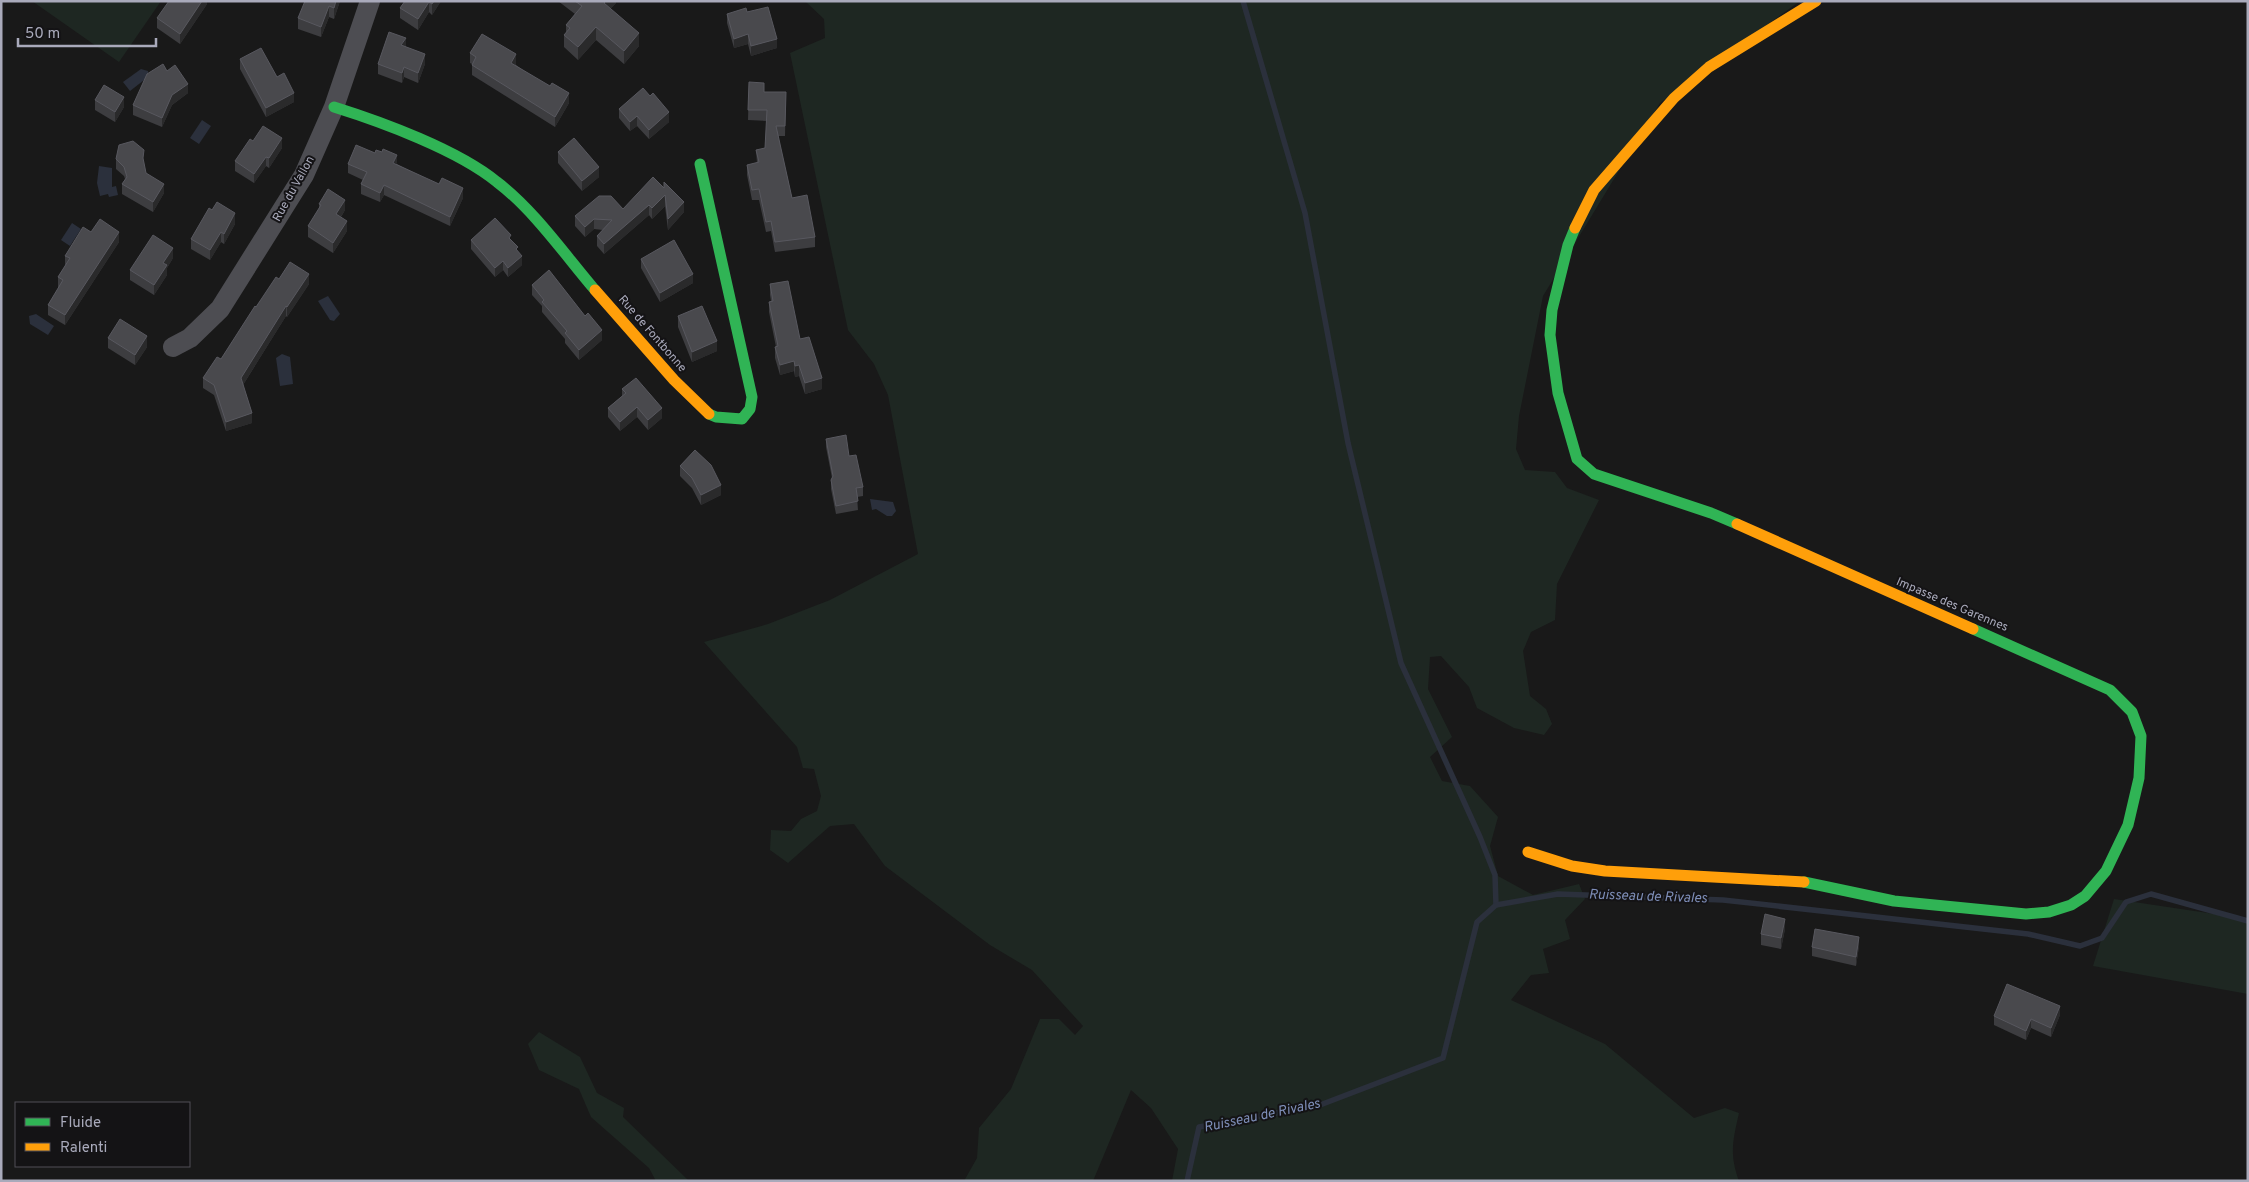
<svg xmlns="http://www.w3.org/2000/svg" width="2249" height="1182" font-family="Overpass,sans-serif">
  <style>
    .green { fill: #1e2722 }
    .water { fill: #2b303c }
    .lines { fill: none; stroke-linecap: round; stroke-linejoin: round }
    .stream { stroke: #2b303c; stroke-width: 5.5 }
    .street { stroke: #4d4d52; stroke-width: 20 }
    .fast { stroke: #30b455; stroke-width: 11 }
    .slow { stroke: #ff9f0a; stroke-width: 11 }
    .wall { fill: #3d3d40 }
    .shaded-wall { fill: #2a2a2b }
    .building { fill: #49494d; stroke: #58585f }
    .labels { text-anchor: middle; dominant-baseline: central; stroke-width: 4; stroke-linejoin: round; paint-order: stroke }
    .street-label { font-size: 12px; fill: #a9aabb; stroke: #141315 }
    .water-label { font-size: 14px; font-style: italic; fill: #7e8eb8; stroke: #141315 }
  </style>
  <rect width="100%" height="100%" fill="#191919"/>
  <g class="green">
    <path d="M32 1H161L119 62Z"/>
    <path d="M805 1H1800L1660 103 1543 296 1519 416 1516 449 1525 470 1555 472 1567 488 1599 500 1557 584 1555 620 1531 632 1523 651 1530 696 1546 709 1552 724 1544 735 1514 728 1477 708 1469 687 1441 656 1430 657 1428 689 1452 737 1430 757 1442 781 1470 786 1498 817 1490 846 1498 876 1533 895 1579 884 1585 899 1565 920 1570 939 1543 949 1549 973 1531 975 1511 1000 1605 1044 1694 1118 1725 1108 1739 1113C1733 1140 1729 1154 1739 1181H1172L1178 1149 1151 1108 1131 1090 1093 1181H964L977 1158 979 1128 1011 1089 1040 1019H1059L1075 1035 1083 1026 1032 970 990 945 885 866 854 824 830 826 788 863 770 850 771 830 791 831 801 819 817 811 821 796 814 769 803 768 797 747 704 642 768 624 830 600 918 554 888 395 874 364 848 330 790 53 825 38 824 19Z"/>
    <path d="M2114 899 2248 919V994L2093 966Z"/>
    <path d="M539 1032 580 1057 597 1093 624 1108 623 1117 689 1181H656L649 1168 591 1117 579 1089 539 1070 528 1044Z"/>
  </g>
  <g class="water">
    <path d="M141 69 148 71V77L130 91 123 82Z"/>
    <path d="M202 120 211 126 199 144 190 138Z"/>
    <path d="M99 166 112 168V187L116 186 118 195 109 197 108 194 100 196 97 183Z"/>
    <path d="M72 223 81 229 70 246 61 240Z"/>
    <path d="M328 296 340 314 334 321 330 320 318 301Z"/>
    <path d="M36 314 54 326 48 335 30 324 29 316Z"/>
    <path d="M282 354 290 357 293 384 280 386 276 358Z"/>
    <path d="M870 499 893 502 896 511 892 516H887L876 509 872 510Z"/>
  </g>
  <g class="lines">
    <g class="stream">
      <path d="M1243 1 1305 213 1348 443 1401 663 1480 837 1495 875 1496 905"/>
      <path d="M1187 1181 1199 1127 1320 1105 1443 1058 1477 922 1496 905 1558 894 1723 900 2028 934 2080 946 2102 938 2126 902 2151 894 2248 921"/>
    </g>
    <path class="street" d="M173 347 190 338 220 309 304 175 334 107 370 1"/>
    <g class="fast">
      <path d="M334 107C382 122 458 150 497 182 534 210 565 255 595 290"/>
      <path d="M700 164 752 397 750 409 742 419 716 417 709 414"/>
      <path d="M1575 228 1568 245 1552 310 1550 335 1558 393 1577 459 1594 474 1711 513 1737 524"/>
      <path d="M1804 882 1894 901 2026 914 2049 912 2071 905 2085 896 2106 871 2128 825 2139 778 2141 736 2132 712 2110 690 1973 629"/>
    </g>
    <g class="slow">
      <path d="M1575 228 1594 190 1674 98 1709 67 1816 1"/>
      <path d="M595 290 674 380 709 414"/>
      <path d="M1737 524 1973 629"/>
      <path d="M1528 852 1572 866 1605 871 1804 882"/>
    </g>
  </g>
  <g class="wall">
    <path d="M207 1V4L180 44 157 28V18Z"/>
    <path d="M340 1 334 19 329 17 321 37 298 29V18Z"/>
    <path d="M405 1H441L432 15 429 12 418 30 400 18V8Z"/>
    <path d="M558 1H616V3L610 9 639 46 624 64 596 40 578 60 564 47V35L566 33V25L575 14Z"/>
    <path d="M747 12 777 48 751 56 748 44 734 48 727 23V14Z"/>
    <path d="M406 47 425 64 418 83 404 77 402 83 378 74V64Z"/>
    <path d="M470 53 516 64V65L569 103 555 127 472 75V64L470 63Z"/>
    <path d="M240 59 277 77 294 102 266 117 240 69Z"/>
    <path d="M167 71 188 93 172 105 162 127 133 115V105Z"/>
    <path d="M749 82 764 92H786L785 136H778L792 198 815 237V247L775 252 771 231 766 232 759 200H752L747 175V165L757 163 756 150 765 148 767 121 748 120Z"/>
    <path d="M95 100 124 107 115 122 95 110Z"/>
    <path d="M619 109 669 122 649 139 637 126 630 131 619 118Z"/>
    <path d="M253 141 282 148 269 168 266 166 254 183 235 171V161Z"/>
    <path d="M558 152 599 177 582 191 558 163Z"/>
    <path d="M116 159 144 160V163L146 173 164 193 153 212 122 194V184L125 179 124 176 116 169Z"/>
    <path d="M348 164H397L463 198 450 226 384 195 380 202 361 194V184L363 180 348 173Z"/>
    <path d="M664 182 684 212 668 230 665 206 652 219 649 215 604 254 597 246V236L603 230 594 229 585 237 575 226V216L623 209 664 187Z"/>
    <path d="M319 204 345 210 341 217 347 231 333 253 308 237V226L319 209Z"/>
    <path d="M212 210 235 224 224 244 221 242 210 260 191 249V239Z"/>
    <path d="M91 232 119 242 65 325 48 315V305L59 288 58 287V277L65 266V256Z"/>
    <path d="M471 240H511L518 252 522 265 508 277 503 270 495 277 471 249Z"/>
    <path d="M173 258 167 268V275L154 295 130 280V270Z"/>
    <path d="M641 259 693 283 660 302 641 268Z"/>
    <path d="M279 279 309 284 287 317 286 316 243 385 252 423 226 431 214 395 203 388V378L221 359 256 307Z"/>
    <path d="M770 284 800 339 822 389 805 394 799 376 795 377 794 371 780 375 775 358V347H776L769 312V302L771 301 770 295Z"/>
    <path d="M532 285 602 340 579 360 565 343V339L542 312V306L532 295Z"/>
    <path d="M678 316 717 351 692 362 678 327Z"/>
    <path d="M108 338 147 347 135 365 108 348Z"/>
    <path d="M622 389 662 418 648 430 637 417 620 431 608 417V408L622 396Z"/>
    <path d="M826 439 849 456 863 487V496L857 497 858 510 836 514 831 489V480L832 478 826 447Z"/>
    <path d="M680 466 721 495 701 505 692 488 680 476Z"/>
    <path d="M1785 929 1781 949 1761 945V934Z"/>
    <path d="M1859 946 1856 966 1812 956V947Z"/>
    <path d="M2060 1015 2051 1037 2031 1028 2026 1040 1994 1025V1016Z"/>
  </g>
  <g class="shaded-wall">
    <path d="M202 1H207V4L180 44V34Z"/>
    <path d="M336 1H340L334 19V8Z"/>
    <path d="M434 1H441L432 15V4Z"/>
    <path d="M606 1H616V3L604 16V3Z"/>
    <path d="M429 2V12L418 30V19Z"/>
    <path d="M329 6V17L321 37V27Z"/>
    <path d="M596 27V40L578 60V47Z"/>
    <path d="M639 33V46L624 64V51Z"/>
    <path d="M748 34V44L734 48V39Z"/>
    <path d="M406 38V48L401 45Z"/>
    <path d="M777 39V48L751 56V46Z"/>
    <path d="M425 54V64L418 83V73Z"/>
    <path d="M516 54V64L511 73V63Z"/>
    <path d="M404 67V77L402 83V73Z"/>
    <path d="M188 84V93L172 105 162 127V118L172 95Z"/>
    <path d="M294 93V102L266 117V108Z"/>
    <path d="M569 93V103L555 127V117Z"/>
    <path d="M124 97V107L115 122V112Z"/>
    <path d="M669 112V122L649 139V130Z"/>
    <path d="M637 116V126L630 131V122Z"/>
    <path d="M282 138V148L269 168V158Z"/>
    <path d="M397 155V164L393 163Z"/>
    <path d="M266 157V166L254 183V174Z"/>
    <path d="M599 167V177L582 191V181Z"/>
    <path d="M164 184V193L153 212V202Z"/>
    <path d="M384 185V195L380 202V193Z"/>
    <path d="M463 188V198L450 226V217Z"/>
    <path d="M665 195V206L652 219V208Z"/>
    <path d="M345 200V210L336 224V214Z"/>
    <path d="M684 202V212L668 230V219Z"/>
    <path d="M649 205V215L604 254V244Z"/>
    <path d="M235 213V224L224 244V234Z"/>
    <path d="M594 219V229L585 237V227Z"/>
    <path d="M347 221V231L333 253V243Z"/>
    <path d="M119 232V242L65 325V315Z"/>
    <path d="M221 232V242L210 260V250Z"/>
    <path d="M173 248V258L167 268V275L154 295V285L163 263Z"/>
    <path d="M522 256V265L508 277V268Z"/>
    <path d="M503 261V270L495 277V268Z"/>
    <path d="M309 274V284L287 317V307Z"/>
    <path d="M693 274V283L660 302V293Z"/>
    <path d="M286 306V316L241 388V378Z"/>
    <path d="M602 330V340L579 360V350Z"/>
    <path d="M147 336V347L135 365V355Z"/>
    <path d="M717 341V351L692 362V352Z"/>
    <path d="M794 361V371L780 375V365Z"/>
    <path d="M799 365V376L795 377V366Z"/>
    <path d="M822 378V389L805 394V383Z"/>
    <path d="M637 407V417L620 431V422Z"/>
    <path d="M662 408V418L648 430V420Z"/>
    <path d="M252 413V423L226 431V422Z"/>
    <path d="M721 485V495L701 505V495Z"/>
    <path d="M1785 919V929L1781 949V938Z"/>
    <path d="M1859 937V946L1856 966V957Z"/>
    <path d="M2060 1006V1015L2051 1037V1028Z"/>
    <path d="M2031 1019V1028L2026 1040V1031Z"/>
  </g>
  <g class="building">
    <path d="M169 1H202L180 34 157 18Z"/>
    <path d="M305 1H336L334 8 329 6 321 27 298 18Z"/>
    <path d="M405 1H434L432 4 429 2 418 19 400 8Z"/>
    <path d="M575 1H606L604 3 639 33 624 51 596 27 578 47 564 35 570 28 566 25 582 6Z"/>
    <path d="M768 7 777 39 751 46 748 34 734 39 727 14 746 8 747 12Z"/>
    <path d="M389 32 406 38 401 45 425 54 418 73 404 67 402 73 378 64Z"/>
    <path d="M482 34 516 54 511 63 550 86 552 83 569 93 555 117 472 65 476 57 470 53Z"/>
    <path d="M261 48 277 77 284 73 294 93 266 108 240 59Z"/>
    <path d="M163 64 167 71 175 65 188 84 172 95 162 118 133 105 147 74Z"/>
    <path d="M749 82 764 83V92H786L785 126H776L792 198 807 195 815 237 775 242 771 221 766 222 759 189 752 190 747 165 759 162 756 150 765 148 767 110H748Z"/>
    <path d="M104 85 124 97 115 112 95 100Z"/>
    <path d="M643 88 650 96 653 93 669 112 649 130 637 116 630 122 619 109Z"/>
    <path d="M263 126 282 138 269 158 266 157 254 174 235 161 250 139 253 141Z"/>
    <path d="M574 138 599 167 582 181 558 152Z"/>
    <path d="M133 141 144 150 143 158 146 173 164 184 153 202 122 184 127 177 124 167 116 159 119 145Z"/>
    <path d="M356 145 375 153 376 150 382 152 383 149 397 155 393 163 439 184 442 178 463 188 450 217 384 185 380 193 361 184 367 172 348 164Z"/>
    <path d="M653 177 664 188V182L684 202 668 219 665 195 652 208 649 205 604 244 597 236 612 220 594 219 585 227 575 216 599 196H611L623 209Z"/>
    <path d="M328 189 345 200 336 214 347 221 333 243 308 226 321 205 319 204Z"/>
    <path d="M217 202 235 213 224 234 221 232 210 250 191 239 209 208 212 210Z"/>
    <path d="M495 218 511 235 509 238 518 247 516 249 522 256 508 268 503 261 495 268 471 240Z"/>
    <path d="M100 219 119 232 65 315 48 305 63 280 58 277 70 258 65 256 83 227 91 232Z"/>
    <path d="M153 235 173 248 163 263 167 265 154 285 130 270Z"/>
    <path d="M674 240 693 274 660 293 641 259Z"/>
    <path d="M290 262 309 274 287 307 286 306 241 378 252 413 226 422 214 385 203 378 217 357 221 359 255 306 256 307 276 277 279 279Z"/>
    <path d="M549 270 585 316 588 313 602 330 579 350 565 333 567 331 542 302 544 300 532 285Z"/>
    <path d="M788 281 800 339 809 337 822 378 805 383 799 365 795 366 794 361 780 365 775 347 778 346 769 302 773 301 770 284Z"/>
    <path d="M702 306 717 341 692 352 678 316Z"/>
    <path d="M120 319 147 336 135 355 108 338Z"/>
    <path d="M636 378 662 408 648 420 637 407 620 422 608 408 626 393 622 389Z"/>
    <path d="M846 435 849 456 856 455 863 487 856 488 858 501 836 506 831 480 833 476 826 439Z"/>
    <path d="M695 450 711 465 721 485 701 495 692 478 680 466Z"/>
    <path d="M1765 914 1785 919 1781 938 1761 934Z"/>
    <path d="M1815 929 1859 937 1856 957 1812 947Z"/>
    <path d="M2007 984 2060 1006 2051 1028 2031 1019 2026 1031 1994 1016Z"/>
  </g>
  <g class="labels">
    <g class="street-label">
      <text transform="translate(294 189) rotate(-61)">Rue du Vallon</text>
      <text transform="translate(652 334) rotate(49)">Rue de Fontbonne</text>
      <text transform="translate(1952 605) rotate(23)">Impasse des Garennes</text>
    </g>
    <g class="water-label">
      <text transform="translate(1648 897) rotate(2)">Ruisseau de Rivales</text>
      <text transform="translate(1262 1116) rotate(-12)">Ruisseau de Rivales</text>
    </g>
  </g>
  <rect width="2249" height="1182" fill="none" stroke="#a9aabb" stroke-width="5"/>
  <rect x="15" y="1102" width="175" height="65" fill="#141315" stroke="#504f57"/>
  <rect x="25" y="1118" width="25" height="8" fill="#30b455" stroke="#504f57"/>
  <text x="60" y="1127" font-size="15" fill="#a9aabb">Fluide</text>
  <rect x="25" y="1143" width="25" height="8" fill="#ff9f0a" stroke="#504f57"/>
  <text x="60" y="1152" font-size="15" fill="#a9aabb">Ralenti</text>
  <path d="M18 38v8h138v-8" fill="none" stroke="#a9aabb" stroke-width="2.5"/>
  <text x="25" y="38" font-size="15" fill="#a9aabb" stroke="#141315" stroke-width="4" paint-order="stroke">50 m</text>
</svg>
